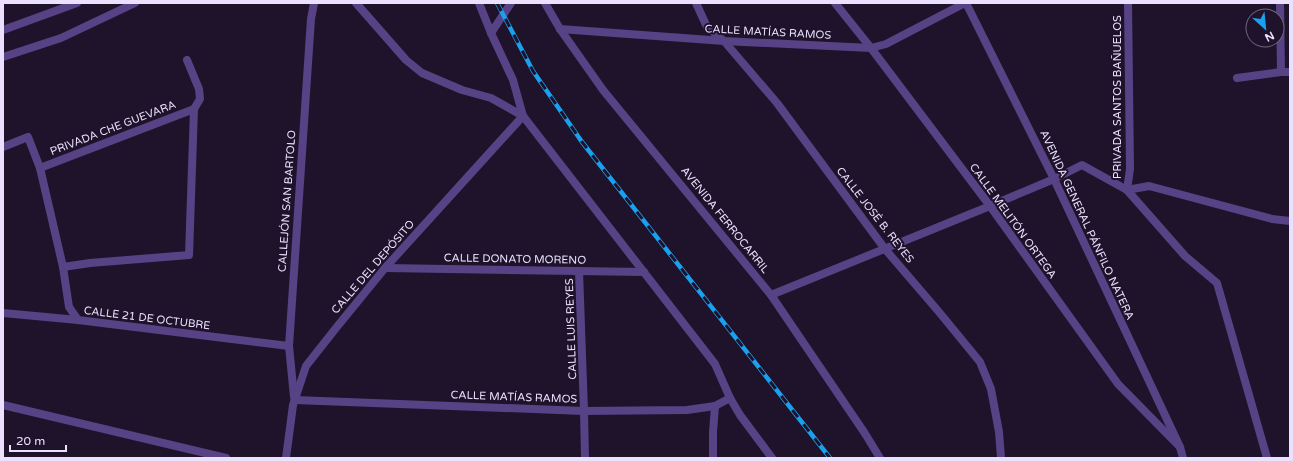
<svg xmlns="http://www.w3.org/2000/svg" width="1293" height="461" font-family="'Varela Round',sans-serif">
  <style>
    .lines { fill: none; stroke-linecap: round; stroke-linejoin: round }
    .minor { stroke: #574286; stroke-width: 8 }
    .rail-casing { stroke: #19a1ef; stroke-width: 4.5 }
    .rail { stroke: #1e132b; stroke-width: 3; stroke-dasharray: 9; stroke-linecap: butt }
    .labels { text-anchor: middle; dominant-baseline: central; stroke-width: 4; stroke-linejoin: round; paint-order: stroke }
    .street-label { font-size: 11px; fill: #ebe0fd; stroke: #1e132b }
  </style>
  <rect width="100%" height="100%" fill="#1e132b"/>
  <g class="lines">
    <g class="minor">
      <path d="M356 3 406 60 422 73 462 90 491 98 523 116"/>
      <path d="M479 3 491 33 513 80 523 116 715 364 730 398 740 415 772 458"/>
      <path d="M545 3 560 29 603 90 771 295 864 432 880 458"/>
      <path d="M696 3 707 27 724 41 777 103 885 249 939 312 980 362 991 389 999 432 1001 458"/>
      <path d="M835 3 871 48 990 206 1118 384 1180 447"/>
      <path d="M966 3 1054 179 1180 447 1183 458"/>
      <path d="M1128 3 1130 169 1127 190 1185 256 1217 283 1267 458"/>
      <path d="M1280 3 1281 72"/>
      <path d="M560 29 724 41 871 48 886 44 965 3"/>
      <path d="M3 30 77 3"/>
      <path d="M491 33 511 3"/>
      <path d="M3 57 61 38 135 3"/>
      <path d="M1237 78 1281 72H1290"/>
      <path d="M3 147 28 137 40 168 63 267 69 307 78 320"/>
      <path d="M40 168 194 109"/>
      <path d="M63 267 90 263 189 255 194 109 200 99 199 89 187 60"/>
      <path d="M385 268 644 272"/>
      <path d="M579 271 584 411 585 458"/>
      <path d="M771 295 990 206 1054 179 1082 165 1127 190 1149 186 1272 219 1290 221"/>
      <path d="M3 313 78 320 289 346"/>
      <path d="M294 397 289 346 311 19 314 3"/>
      <path d="M295 400 584 411 687 410 715 406 730 398"/>
      <path d="M3 405 226 458"/>
      <path d="M286 458 293 405 306 366 336 328 385 268 523 116"/>
      <path d="M713 458V432L715 406"/>
    </g>
    <defs>
      <path id="rail" d="M497 3 533 71 582 142 830 458"/>
    </defs>
    <use href="#rail" class="rail-casing"/>
    <use href="#rail" class="rail"/>
  </g>
  <g class="labels">
    <g class="street-label">
      <text transform="translate(768 32) rotate(3)">CALLE MATÍAS RAMOS</text>
      <text transform="translate(1117 97) rotate(-90)">PRIVADA SANTOS BAÑUELOS</text>
      <text transform="translate(113 128) rotate(-21)">PRIVADA CHE GUEVARA</text>
      <text transform="translate(287 201) rotate(-86)">CALLEJÓN SAN BARTOLO</text>
      <text transform="translate(875 215) rotate(52)">CALLE JOSÉ B. REYES</text>
      <text transform="translate(725 220) rotate(51)">AVENIDA FERROCARRIL</text>
      <text transform="translate(1013 221) rotate(54)">CALLE MELITÓN ORTEGA</text>
      <text transform="translate(1087 225) rotate(65)">AVENIDA GENERAL PÁNFILO NATERA</text>
      <text transform="translate(515 259) rotate(1)">CALLE DONATO MORENO</text>
      <text transform="translate(373 267) rotate(-49)">CALLE DEL DEPÓSITO</text>
      <text transform="translate(147 318) rotate(7)">CALLE 21 DE OCTUBRE</text>
      <text transform="translate(571 329) rotate(-92)">CALLE LUIS REYES</text>
      <text transform="translate(514 397) rotate(2)">CALLE MATÍAS RAMOS</text>
    </g>
  </g>
  <rect width="1293" height="461" fill="none" stroke="#ebe0fd" stroke-width="8"/>
  <g transform="translate(1265 28) rotate(153)"><circle r="19" fill="#1e132b" stroke="#70657f"/>
  <path d="M0-3L7 15L0 10L-7 15Z" fill="#19a1ef"/>
  <text y="-6" font-size="11" font-weight="bold" text-anchor="middle" fill="#ebe0fd">N</text>
  </g>
  <path d="M10 445v6h56v-6" fill="none" stroke="#ebe0fd" stroke-width="2"/>
  <text x="16" y="445" font-size="12" fill="#ebe0fd" stroke="#1e132b" stroke-width="3" paint-order="stroke">20 m</text>
</svg>
